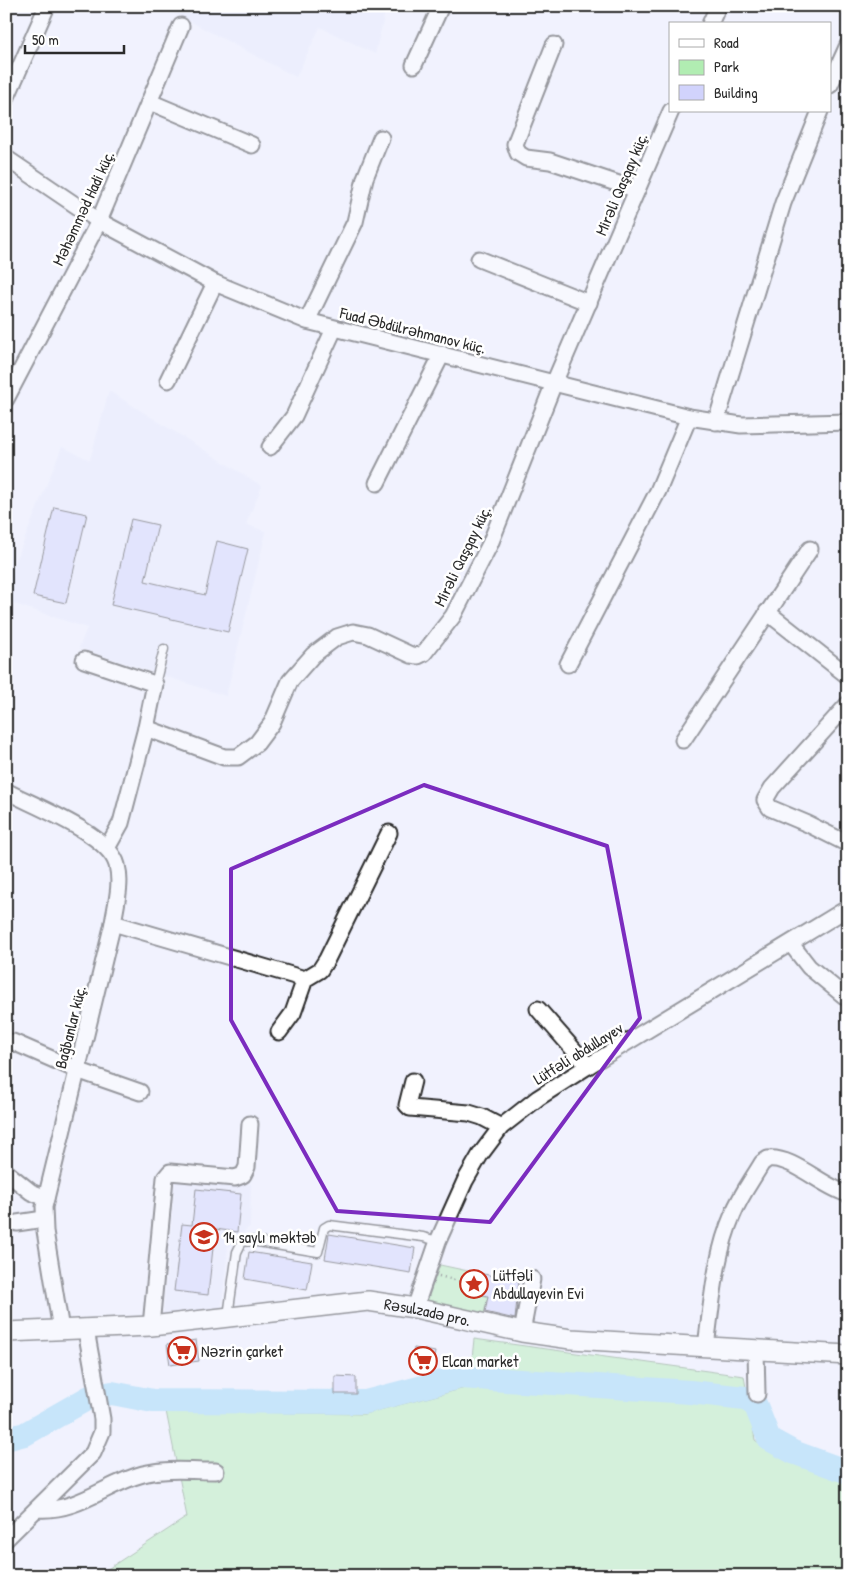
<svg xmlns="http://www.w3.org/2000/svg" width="854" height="1582" font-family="'Patrick Hand',sans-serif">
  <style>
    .built { fill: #e7e9fd }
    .green { fill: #b1edb2; stroke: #6e8c6e }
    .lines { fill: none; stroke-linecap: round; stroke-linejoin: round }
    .river { stroke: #95d4f6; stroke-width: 24 }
    .building { fill: #d1d3fc; stroke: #2b2b2b }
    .service-casing { stroke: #2b2b2b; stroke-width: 11 }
    .minor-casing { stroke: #2b2b2b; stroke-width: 19 }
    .tertiary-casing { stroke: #2b2b2b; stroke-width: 22 }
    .path { stroke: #2b2b2b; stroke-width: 2.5; stroke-dasharray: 1 4; stroke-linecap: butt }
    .service { stroke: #fff; stroke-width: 8 }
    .minor { stroke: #fff; stroke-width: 15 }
    .tertiary { stroke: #fff; stroke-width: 19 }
    .marked { fill: none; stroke: #7b2cbf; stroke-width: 4; stroke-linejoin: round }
    .labels { text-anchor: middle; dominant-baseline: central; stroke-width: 5; stroke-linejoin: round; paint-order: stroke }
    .street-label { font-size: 16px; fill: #2b2b2b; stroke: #fff }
    .poi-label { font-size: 16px; fill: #2b2b2b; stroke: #fff; text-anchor: start }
  </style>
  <rect width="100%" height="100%" fill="#f1f2fe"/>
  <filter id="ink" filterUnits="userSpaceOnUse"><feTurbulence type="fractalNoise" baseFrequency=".02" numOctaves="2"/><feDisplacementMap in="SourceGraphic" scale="10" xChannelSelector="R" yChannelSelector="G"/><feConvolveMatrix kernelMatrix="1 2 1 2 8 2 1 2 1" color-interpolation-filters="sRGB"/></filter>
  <g filter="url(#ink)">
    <g class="built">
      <path d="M144 6H384V17L375 54 320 27 296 77 178 15Z"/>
      <path d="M109 391 262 486 246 524 266 532 226 696 79 648 87 628 6 601V585L62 447 90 460Z"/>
      <path d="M175 1179 251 1184 250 1226 228 1247 221 1311 163 1315Z"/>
    </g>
    <g class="green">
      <path d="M440 1265 468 1271 464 1292 488 1296 484 1314 427 1301Z"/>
      <path d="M474 1339 744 1376 755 1440 774 1454 848 1481V1576H97L187 1517 166 1411 364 1414 469 1387Z"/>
    </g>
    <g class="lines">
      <path class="river" d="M6 1439 25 1434 90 1397 112 1393 153 1401 365 1402 461 1377 690 1392 745 1398 756 1406 769 1439 793 1452 848 1472"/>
    </g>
    <g class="building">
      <path d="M54 507 87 514 66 603 33 596Z"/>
      <path d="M131 519 158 525 145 581 205 595 217 541 248 549 228 632 111 605Z"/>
      <path d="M196 1189 241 1194 237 1232 215 1229 208 1295 174 1291 182 1224 192 1225Z"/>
      <path d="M329 1234 415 1248 411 1273 325 1259Z"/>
      <path d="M249 1252 312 1262 307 1290 245 1279Z"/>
      <path d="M468 1271 519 1281 515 1319 485 1312 488 1296 464 1292Z"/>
      <path d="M196 1340 199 1361 170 1365 167 1344Z"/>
      <path d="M414 1348 435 1352 432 1369 411 1366Z"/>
      <path d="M335 1376 356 1377V1394H335Z"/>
    </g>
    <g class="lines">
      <defs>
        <g id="service">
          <path d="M155 684 164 649"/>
          <path d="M228 1316 237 1252 242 1242 252 1241 318 1252 324 1228 329 1225 423 1237 438 1241"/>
        </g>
        <g id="minor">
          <path d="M710 24 718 6"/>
          <path d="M554 45 515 144 518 153 526 158 550 161 637 190"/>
          <path d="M414 65 441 6"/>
          <path d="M830 85 848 45"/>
          <path d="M6 99 47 6"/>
          <path d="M150 102 252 145"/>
          <path d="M6 158 99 221 215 283 307 321 689 417 741 425 848 422"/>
          <path d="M479 259 589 303"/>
          <path d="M307 321 355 222 365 178 381 138"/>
          <path d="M168 380 215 283"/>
          <path d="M6 399 99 221 181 26"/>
          <path d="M716 422 783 203 820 111"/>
          <path d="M270 447 294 416 334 329"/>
          <path d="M377 483 442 354"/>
          <path d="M767 612 848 676"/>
          <path d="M84 660 155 684 146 728"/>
          <path d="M568 664 658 491 689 417"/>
          <path d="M848 704 772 788 765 800 770 808 808 824 848 844"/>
          <path d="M683 740 810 549"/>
          <path d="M6 791C34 806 109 834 117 865 122 884 116 904 113 923L44 1207 45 1231 61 1330"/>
          <path d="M107 848 121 823 146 728 224 757H238L257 743 272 723 290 681 313 655 337 637 353 632 368 635 411 655 418 656 424 653 453 616 490 544 554 383 671 111"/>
          <path d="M113 923 305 979"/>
          <path d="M791 944 809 967 848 999"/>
          <path d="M538 1009 588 1066"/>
          <path d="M279 1032 293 1013 305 979 320 970 327 959 389 833"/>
          <path d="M13 1042 77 1070 140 1092"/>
          <path d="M413 1081 407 1105 410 1108 469 1113 482 1117 501 1127"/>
          <path d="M6 1172 31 1192 46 1198"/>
          <path d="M17 1223 44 1219"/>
          <path d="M415 1308 438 1241 465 1181 480 1155 501 1127 538 1098 588 1066 848 908"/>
          <path d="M151 1326 165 1178 170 1172 235 1178 243 1175 247 1167 250 1124"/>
          <path d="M522 1332 532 1279"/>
          <path d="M706 1346C712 1303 715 1255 733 1214 740 1196 752 1180 762 1163L768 1159C793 1156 822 1187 848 1194"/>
          <path d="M756 1350 757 1394"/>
          <path d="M37 1509C79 1512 105 1484 143 1474 166 1468 192 1471 216 1471"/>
          <path d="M6 1539 93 1453 102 1432V1419L86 1330"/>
        </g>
        <g id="tertiary">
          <path id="s1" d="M6 1332 151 1326 368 1301 415 1308 522 1332 571 1339 848 1355"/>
        </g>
      </defs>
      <use href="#service" class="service-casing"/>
      <use href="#minor" class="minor-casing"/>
      <use href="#tertiary" class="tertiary-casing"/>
      <path class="path" d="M439 1276 465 1283"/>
      <use href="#service" class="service"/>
      <use href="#minor" class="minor"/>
      <use href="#tertiary" class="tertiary"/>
    </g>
  </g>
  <path d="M0 0H854V1582H0ZM424 785 607 846 640 1018 490 1222 337 1211 231 1020V869Z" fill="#f1f2fe" fill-opacity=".55" fill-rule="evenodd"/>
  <path class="marked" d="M424 785 607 846 640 1018 490 1222 337 1211 231 1020V869Z"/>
  <defs>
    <symbol id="school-ring" viewBox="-11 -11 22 22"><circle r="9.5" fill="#fff" stroke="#c8321e" stroke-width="1.5"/><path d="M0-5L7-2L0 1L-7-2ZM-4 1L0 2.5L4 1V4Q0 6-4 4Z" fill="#c8321e"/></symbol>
    <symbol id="sight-ring" viewBox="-11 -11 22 22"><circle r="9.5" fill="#fff" stroke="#c8321e" stroke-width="1.5"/><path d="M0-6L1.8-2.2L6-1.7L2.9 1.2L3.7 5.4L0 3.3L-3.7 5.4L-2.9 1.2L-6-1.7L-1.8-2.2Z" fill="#c8321e"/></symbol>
    <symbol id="supermarket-ring" viewBox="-11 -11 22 22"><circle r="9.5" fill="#fff" stroke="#c8321e" stroke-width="1.5"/><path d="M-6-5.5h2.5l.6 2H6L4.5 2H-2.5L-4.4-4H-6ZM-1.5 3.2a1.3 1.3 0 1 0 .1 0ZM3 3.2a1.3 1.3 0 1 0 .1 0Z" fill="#c8321e"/></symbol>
  </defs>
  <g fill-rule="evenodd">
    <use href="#school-ring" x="188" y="1221" width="32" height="32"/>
    <use href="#sight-ring" x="458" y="1268" width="32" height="32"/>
    <use href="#supermarket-ring" x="166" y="1335" width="32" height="32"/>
    <use href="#supermarket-ring" x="407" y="1345" width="32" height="32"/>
  </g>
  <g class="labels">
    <g class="street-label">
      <text transform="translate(621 184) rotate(-67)">Mirəli Qaşqay küç.</text>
      <text transform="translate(83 208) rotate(-65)">Məhəmməd Hadi küç.</text>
      <text transform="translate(413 330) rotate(14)">Fuad Əbdülrəhmanov küç.</text>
      <text transform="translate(462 556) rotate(-64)">Mirəli Qaşqay küç.</text>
      <text transform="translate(70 1027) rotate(-76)">Bağbanlar küç.</text>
      <text transform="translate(578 1053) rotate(-32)">Lütfəli abdullayev</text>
      <text stroke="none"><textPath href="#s1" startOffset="424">Rəsulzadə pro.</textPath></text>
    </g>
    <g class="poi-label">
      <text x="223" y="1237">14 saylı məktəb</text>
      <text x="493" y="1275">Lütfəli<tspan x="493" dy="18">Abdullayevin Evi</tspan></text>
      <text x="201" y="1351">Nəzrin çarket</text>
      <text x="442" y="1361">Elcan market</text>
    </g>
  </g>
  <rect width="854" height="1582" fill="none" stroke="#fff" stroke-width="25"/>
  <rect x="12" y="12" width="829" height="1557" fill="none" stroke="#2b2b2b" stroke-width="2" filter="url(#ink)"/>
  <rect x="669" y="22" width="162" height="90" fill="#ffffff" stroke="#aaaaaa"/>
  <rect x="679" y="39" width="25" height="8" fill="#ffffff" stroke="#aaaaaa"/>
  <text x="714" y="48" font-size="15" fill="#2b2b2b">Road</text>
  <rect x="679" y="60" width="25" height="15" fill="#b1edb2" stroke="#aaaaaa"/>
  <text x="714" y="72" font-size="15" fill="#2b2b2b">Park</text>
  <rect x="679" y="85" width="25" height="15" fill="#d1d3fc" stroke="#aaaaaa"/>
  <text x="714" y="98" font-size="15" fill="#2b2b2b">Building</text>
  <path d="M25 45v8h99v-8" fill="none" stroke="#2b2b2b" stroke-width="2.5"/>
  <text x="32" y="45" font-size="15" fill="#2b2b2b" stroke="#ffffff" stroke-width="4" paint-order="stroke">50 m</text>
</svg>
